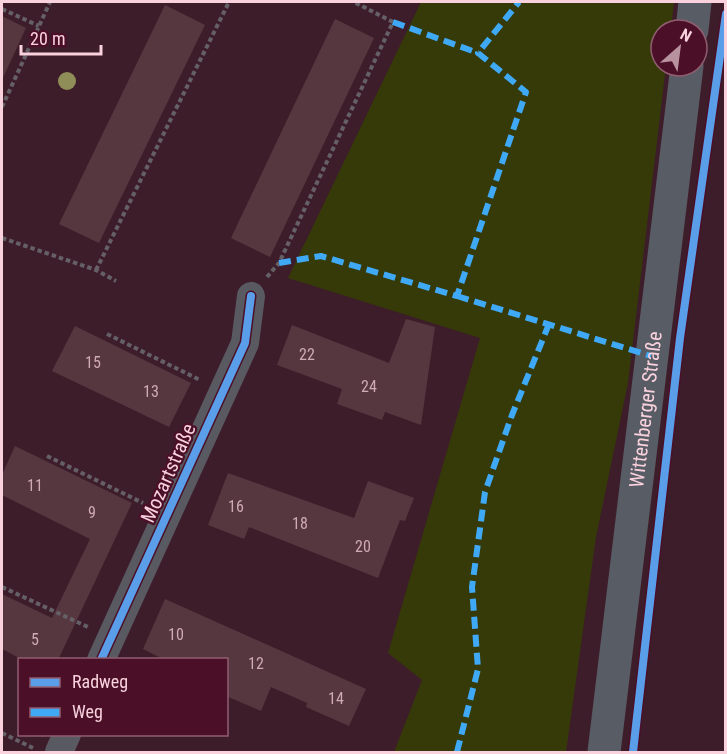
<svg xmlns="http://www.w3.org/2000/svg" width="727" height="754" font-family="'Roboto Condensed',sans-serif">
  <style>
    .green { fill: #353a08 }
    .building { fill: #56373f }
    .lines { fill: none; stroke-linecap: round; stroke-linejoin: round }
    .path { stroke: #655f66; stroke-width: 4; stroke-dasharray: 4.5 3; stroke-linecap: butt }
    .street { stroke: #595961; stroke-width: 28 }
    .secondary { stroke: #585c65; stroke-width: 33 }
    .quiet { stroke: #3fa9f5; stroke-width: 6; stroke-dasharray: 12 6; stroke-linecap: butt }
    .cycleway-casing { stroke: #4b1028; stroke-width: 11 }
    .cycleway { stroke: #5a9eea; stroke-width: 8 }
    .tree { fill: #8f8e58 }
    .labels { text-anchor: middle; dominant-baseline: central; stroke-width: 4.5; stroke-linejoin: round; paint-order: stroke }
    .number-label { font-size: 16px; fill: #d0abb6 }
    .street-label { font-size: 20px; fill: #f9d2dd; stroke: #4b1028 }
  </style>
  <rect width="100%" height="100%" fill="#3e1d2b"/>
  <path class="green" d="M421 2H674L671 30H661V66H666L628 383 596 537 566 752H394L422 680 388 653 480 338 288 278Z"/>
  <g class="building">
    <path d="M165 5 205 25 99 243 59 224Z"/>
    <path d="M2 16 26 28 2 80Z"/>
    <path d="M335 19 374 38 270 257 231 238Z"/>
    <path d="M406 319 435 327 421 425 385 412 382 420 337 404 342 389 277 365 292 325 389 363Z"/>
    <path d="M75 326 191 383 169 427 52 371Z"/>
    <path d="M15 446 132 503 58 660H23L2 649V594L52 618 90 539 2 495V475Z"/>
    <path d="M228 473 354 518 368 481 414 498 405 521 400 520 378 578 249 527 244 539 208 525Z"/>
    <path d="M165 599 366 689 349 726 306 707 307 703 271 687 261 711 226 696V660H165L143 649Z"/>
  </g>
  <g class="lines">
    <g class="path">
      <path d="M2 9 39 26"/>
      <path d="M2 107 50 2"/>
      <path d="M2 238 96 270 116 281"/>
      <path d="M96 270 229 2"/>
      <path d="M267 277 279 263 393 22 354 2"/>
      <path d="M107 334 200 380"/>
      <path d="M47 456 143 503"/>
      <path d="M2 587 88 627"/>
      <path d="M2 733 33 748"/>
    </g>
    <g class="street">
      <path d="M101 660 245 343 251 296"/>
      <path d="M59 752 67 734"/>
    </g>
    <g class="secondary">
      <path d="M692 30 695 2"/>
      <path id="s1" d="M604 752 687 66"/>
    </g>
    <g class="quiet">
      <path d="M393 22 478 53"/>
      <path d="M279 263 321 256 457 296 526 92 478 53 519 2"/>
      <path d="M457 296 651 356"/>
      <path d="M457 752 478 669 472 587 485 492 512 415 549 324"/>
    </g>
    <defs>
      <g id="cycleway">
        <path d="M101 660 245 343 251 296"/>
        <path d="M633 752 680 338 726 14"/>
      </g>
    </defs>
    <use href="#cycleway" class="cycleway-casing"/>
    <use href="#cycleway" class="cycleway"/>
  </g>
  <circle class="tree" cx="67" cy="81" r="9"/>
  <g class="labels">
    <g class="number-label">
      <text x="307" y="354">22</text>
      <text x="93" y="362">15</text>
      <text x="369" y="386">24</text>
      <text x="151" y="391">13</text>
      <text x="35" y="485">11</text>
      <text x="236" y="506">16</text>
      <text x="92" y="512">9</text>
      <text x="300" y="523">18</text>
      <text x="363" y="546">20</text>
      <text x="176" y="634">10</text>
      <text x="35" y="639">5</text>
      <text x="256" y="663">12</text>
      <text x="336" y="698">14</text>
    </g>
    <g class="street-label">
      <text stroke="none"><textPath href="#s1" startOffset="345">Wittenberger Straße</textPath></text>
      <text transform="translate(168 473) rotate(-66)">Mozartstraße</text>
    </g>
  </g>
  <rect width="727" height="754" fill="none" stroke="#f9d2dd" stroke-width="6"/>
  <rect x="18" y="658" width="210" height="78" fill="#4b1028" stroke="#915e70" stroke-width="1.5"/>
  <rect x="30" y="678" width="30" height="9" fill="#5a9eea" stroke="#915e70" stroke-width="1.5"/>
  <text x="72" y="688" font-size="18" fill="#f9d2dd">Radweg</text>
  <rect x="30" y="708" width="30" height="9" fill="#3fa9f5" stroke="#915e70" stroke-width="1.5"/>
  <text x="72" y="718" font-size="18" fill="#f9d2dd">Weg</text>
  <g transform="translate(679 48) rotate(28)"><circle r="28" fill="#4b1028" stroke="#915e70" stroke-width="1.5"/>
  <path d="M0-4.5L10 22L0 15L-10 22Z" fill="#b8939f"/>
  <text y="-9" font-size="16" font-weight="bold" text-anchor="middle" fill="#f9d2dd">N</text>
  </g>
  <path d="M21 45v9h80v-9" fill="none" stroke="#f9d2dd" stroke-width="3"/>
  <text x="30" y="45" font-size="18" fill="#f9d2dd" stroke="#4b1028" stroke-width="4.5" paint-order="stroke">20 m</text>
</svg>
